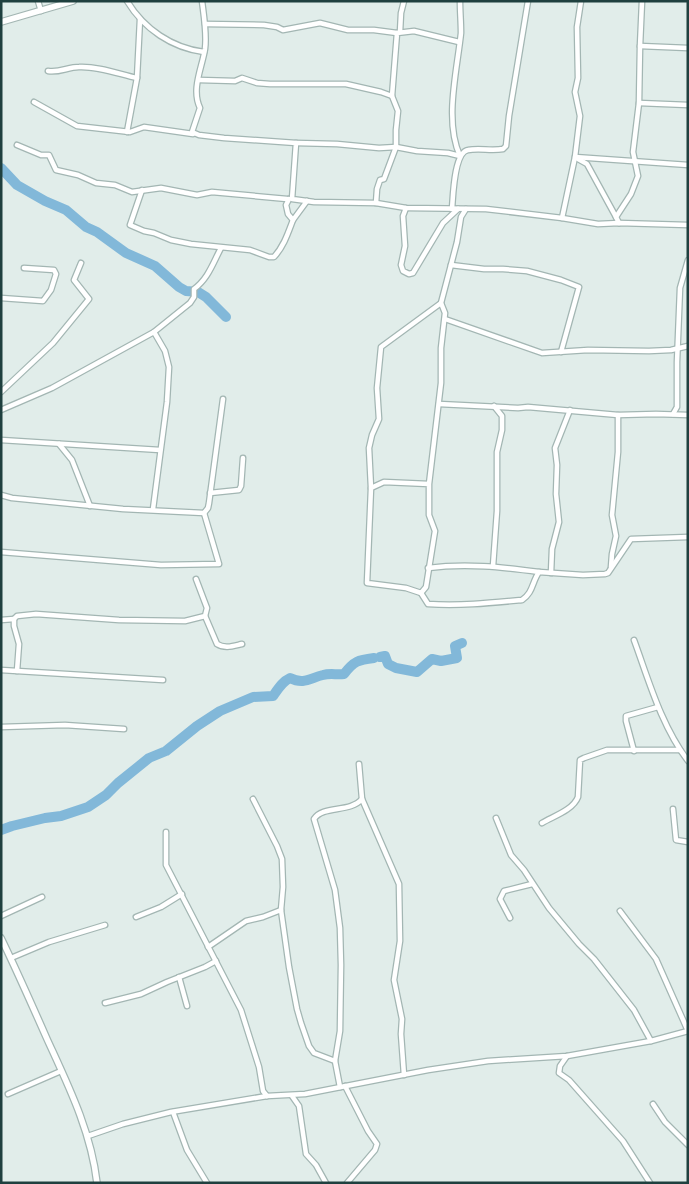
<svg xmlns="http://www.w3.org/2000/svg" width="689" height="1184" font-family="'Space Grotesk',sans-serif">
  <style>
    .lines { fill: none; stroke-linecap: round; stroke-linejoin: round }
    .river { stroke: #82b8d9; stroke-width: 10 }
    .minor-casing { stroke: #a3b6b3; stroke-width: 7 }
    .tertiary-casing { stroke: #a3b6b3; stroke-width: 8 }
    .minor { stroke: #fff; stroke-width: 4.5 }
    .tertiary { stroke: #fff; stroke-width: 5.5 }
  </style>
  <rect width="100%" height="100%" fill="#e1edea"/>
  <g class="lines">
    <g class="river">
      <path d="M1 168 17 185 45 201 66 210 86 227 97 232 126 253 155 266 179 287 186 291 198 292 206 297 226 317"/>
      <path d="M380 657 385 656 388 664 396 668 417 672 432 659 441 661 457 658 455 646 462 643"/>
      <path d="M1 830 12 826 45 818 61 816 88 807 106 795 118 783 149 758 166 751 197 726 220 711 253 697 273 696C278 689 283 681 290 678 304 685 310 678 323 675 330 673 337 675 344 674 354 661 358 660 374 658"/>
    </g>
    <defs>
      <g id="minor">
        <path d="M38 1 41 11"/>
        <path d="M127 1C144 29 172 48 204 52"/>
        <path d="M202 1C204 17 207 34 205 49 202 68 191 89 200 108L192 132 199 135 224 138 296 143 292 199 314 202 376 203 406 208 486 209 562 218 598 224 619 223 688 225"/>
        <path d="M205 24 264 25 277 27 283 30 320 23 348 30H374L397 33"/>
        <path d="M400 32 401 13 404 1"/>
        <path d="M640 46 688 48"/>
        <path d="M48 71C59 73 68 67 79 67 98 66 119 74 137 78"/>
        <path d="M199 80 235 81 242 78 257 83 270 84H346L381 92 392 96"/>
        <path d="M34 102 77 126 130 132 144 127 193 134"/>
        <path d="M639 103 688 105"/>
        <path d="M127 132 137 78 140 19"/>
        <path d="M296 143 337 144 379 148 396 147 417 151 448 153 460 156"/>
        <path d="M17 145 41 155H49L56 170 78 175 96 183 115 185 132 192 161 188 197 195 212 192 287 199"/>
        <path d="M460 156C444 121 457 71 461 33 461 22 460 12 460 1"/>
        <path d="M575 157 688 165"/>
        <path d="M578 159 587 164 616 217"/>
        <path d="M142 190 130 225 144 231 154 233 171 240 191 244 250 250 269 257H274C284 246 288 233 293 220L288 214 286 205 289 199"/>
        <path d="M376 203 377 189 380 180 384 179 396 147V130L398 111 392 96 397 33 414 31 459 42"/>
        <path d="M406 208 403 216 405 246 401 265 403 271 409 274 413 273 443 223 458 209"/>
        <path d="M452 209C453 197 454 152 468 150 479 148 492 151 503 149L506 146 509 116 528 1"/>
        <path d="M562 218 575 157 580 116 575 92 578 78 577 27 581 1"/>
        <path d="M293 220 307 201"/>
        <path d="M619 223 616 217 631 194 638 176 633 152 639 103 640 46 642 1"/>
        <path d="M451 265 484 269H503L527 271 561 280 579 287 561 352"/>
        <path d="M1 298 43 301 51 290 56 274 54 270 24 268"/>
        <path d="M445 319 542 353 588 350 649 351 671 350 688 346"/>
        <path d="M1 392 53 343 89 299 74 280 81 263"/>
        <path d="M439 404 518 408 528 407 618 415 656 414 688 415"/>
        <path d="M1 410 52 388 154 332 190 303 194 297V289C208 279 213 263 221 248"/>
        <path d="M673 414 677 407V362L680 288 688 260"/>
        <path d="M1 440 160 450"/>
        <path d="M59 444 72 460 90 506"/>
        <path d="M429 484 384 482 371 488 367 583 406 588 421 593 426 587 435 531 429 515V484L441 383V348L445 313 441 303 457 242 461 217 466 209"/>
        <path d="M371 488 369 448 372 435 379 419 377 388 381 347 441 303"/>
        <path d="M210 493 239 490 241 486 243 458"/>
        <path d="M1 495 12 498 123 509 204 513 208 508 209 503 223 399"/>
        <path d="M153 509 167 402 169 367 165 351 154 332"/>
        <path d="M1 552 161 565 219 564 204 513"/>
        <path d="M493 566 497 511V452L502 430V416L494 406"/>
        <path d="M611 567 612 554 616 536 612 515 618 452V415"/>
        <path d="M428 568C466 563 501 567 539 572"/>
        <path d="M551 573 552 549 559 522 556 494 557 465 555 448 570 410"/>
        <path d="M421 593 428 604C460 606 490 603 522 600 533 593 532 582 539 572L583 575 605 574 608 573 631 539 688 537"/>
        <path d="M205 616 217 644C225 649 233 646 242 644"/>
        <path d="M1 620 14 619"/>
        <path d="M634 640C649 681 661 725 688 761"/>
        <path d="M1 670 163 680"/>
        <path d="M17 671 19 644 14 626V619L17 616 36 614 119 620 185 621 205 616 207 608 196 579"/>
        <path d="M1 727 65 725 124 729"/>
        <path d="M634 751 626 721V716L658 707"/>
        <path d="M253 799 277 846 282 859 283 887 281 910 289 967 297 1009 301 1023 309 1046 314 1053 335 1061"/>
        <path d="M362 799 399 884 400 941 394 980 402 1019 401 1034 404 1075"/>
        <path d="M673 809 676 840 688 842"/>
        <path d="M496 818 511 855 524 870 549 908 579 944 594 959 634 1010 651 1041"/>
        <path d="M542 823C554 816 573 810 578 797L580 760 584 758 607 750H680"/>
        <path d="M166 832V865L241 1010 259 1067 263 1091 267 1096"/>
        <path d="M620 911 656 959 688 1031"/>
        <path d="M1 916 42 897"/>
        <path d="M136 917 161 907 182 894"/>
        <path d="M510 918 500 899 504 891 532 884"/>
        <path d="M208 947 246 921 263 917 281 910"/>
        <path d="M11 958 49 942 105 925"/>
        <path d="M179 977 187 1006"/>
        <path d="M105 1003 141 994 167 982 205 967 216 961"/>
        <path d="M567 1056 560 1066 559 1073 569 1080 623 1141 650 1183"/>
        <path d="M345 1086 368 1131 377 1144 375 1150 347 1183"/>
        <path d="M340 1087 335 1061 340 1031 341 965 340 928 335 890 314 819C323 805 350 813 362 799L359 764"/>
        <path d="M8 1094 61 1071"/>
        <path d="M292 1096 299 1106 306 1154 316 1165 326 1183"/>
        <path d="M653 1104 665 1122 688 1145"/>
        <path d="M173 1112 187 1150 207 1183"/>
        <path d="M88 1136 123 1124 171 1112 267 1096 305 1094 428 1070 488 1061 567 1056 651 1041 688 1031"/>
      </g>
      <g id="tertiary">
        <path d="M1 22 73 1"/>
        <path d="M1 938C17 971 32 1005 47 1039 68 1085 91 1131 97 1183"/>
      </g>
    </defs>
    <use href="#minor" class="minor-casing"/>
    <use href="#tertiary" class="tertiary-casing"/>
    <use href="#minor" class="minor"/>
    <use href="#tertiary" class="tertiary"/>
  </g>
  <rect width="689" height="1184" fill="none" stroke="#1f403f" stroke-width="5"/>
</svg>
